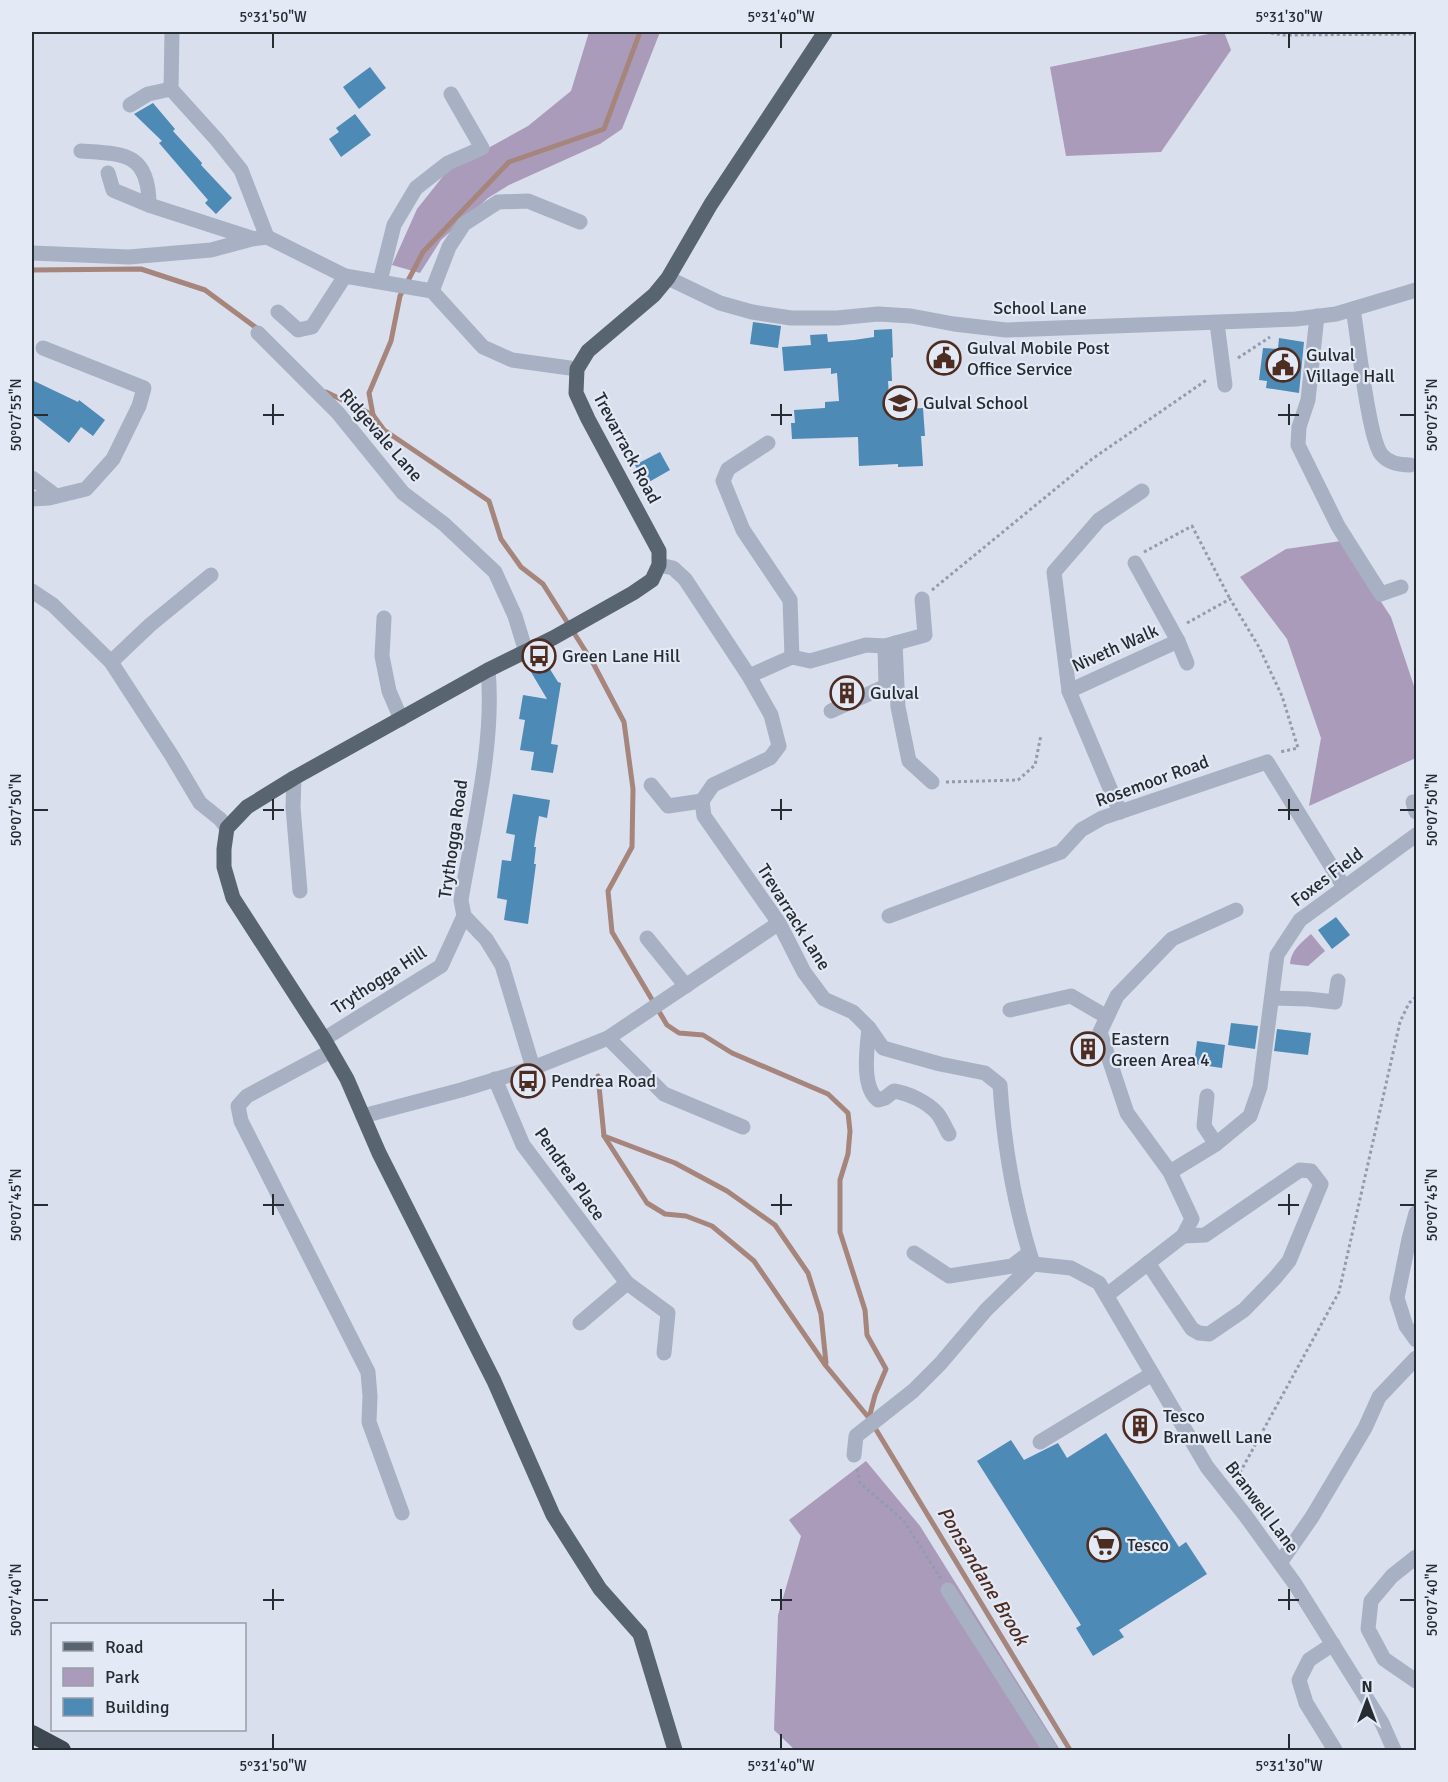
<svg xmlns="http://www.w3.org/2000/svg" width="1448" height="1782" font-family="Signika,sans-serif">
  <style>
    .green { fill: #ab9bba }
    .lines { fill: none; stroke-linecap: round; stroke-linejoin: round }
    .stream { stroke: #a6857c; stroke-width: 5 }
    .building { fill: #4e8ab6 }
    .path { stroke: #919daf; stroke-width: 3; stroke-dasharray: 3 3; stroke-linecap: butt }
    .minor { stroke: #a7b1c3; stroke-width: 15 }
    .major { stroke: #596471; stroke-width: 15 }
    .highway { stroke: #3e4851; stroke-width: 18 }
    .ticks { fill: none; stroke: #262c31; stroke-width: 2 }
    .labels { text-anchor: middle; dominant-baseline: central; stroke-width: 4.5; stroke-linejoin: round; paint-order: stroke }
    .street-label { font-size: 18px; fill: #262c31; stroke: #e4e9f6 }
    .poi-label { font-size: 18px; fill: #262c31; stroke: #e4e9f6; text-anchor: start }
    .water-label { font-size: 20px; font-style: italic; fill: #4d2c21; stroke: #e4e9f6 }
    .neatline { fill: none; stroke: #262c31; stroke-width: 2 }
    .ticks-label { font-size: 15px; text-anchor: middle; fill: #262c31 }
  </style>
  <rect width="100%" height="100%" fill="#d9dfed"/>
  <g class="green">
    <path d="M589 32H660L622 129 600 144 509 185 488 198 441 240 420 273 392 265 417 209 448 170 528 126 571 91Z"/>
    <path d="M1218 32H1224L1231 50 1161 152 1066 156 1050 67Z"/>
    <path d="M1341 541 1391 617 1416 692V758L1309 806 1321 738 1287 639 1240 577 1286 549Z"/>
    <path d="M1311 934 1325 951 1308 966 1290 964C1291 950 1301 943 1311 934Z"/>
    <path d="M866 1461 920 1526 1060 1750H795L774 1730 778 1615 801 1536 789 1520Z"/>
  </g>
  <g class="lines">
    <g class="stream">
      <path d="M640 32 604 129 509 162 423 252 400 296 391 341 369 393 373 415 384 430 489 501 501 539 521 567 543 584 593 663 624 722 633 789 632 847 608 891 612 932 667 1025 679 1033 703 1035 732 1053 828 1094 848 1113 850 1131 848 1154 840 1180V1232L865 1310 867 1335 886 1369 875 1395 869 1418"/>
      <path d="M32 270 141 269 205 290 258 329"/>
      <path d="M326 392 373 415"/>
      <path d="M598 1076 604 1136 675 1163 727 1191 775 1225 808 1273 821 1314 826 1363"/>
      <path d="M604 1136 647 1203 665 1214 686 1216 712 1226 754 1261 826 1366 869 1418 1070 1750"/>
    </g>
  </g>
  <g class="building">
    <path d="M370 67 386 88 359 109 343 87Z"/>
    <path d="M153 103 175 129 173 131 202 163 201 165 232 198 216 214 205 203 208 200 159 143 162 141 134 114Z"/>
    <path d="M355 114 371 135 341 157 329 139 339 132 336 128Z"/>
    <path d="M753 322 781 326 778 348 750 344Z"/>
    <path d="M892 329 893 357 891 358 892 381H888L890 410 923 408 925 436H921L923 466 898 467V464L859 466 858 437 792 439 791 423H795L794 410 825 408V402L839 401 837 373 831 374V368L784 371 782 347 811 345 810 335 827 334 828 342 854 340 874 337V330Z"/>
    <path d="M1279 338 1304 342 1299 393 1266 388 1267 381 1259 380 1263 348 1278 349Z"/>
    <path d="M32 380 78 402 79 400 105 420 93 436 81 427 69 443 32 414Z"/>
    <path d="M660 452 670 470 649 482 646 477 642 479 635 465Z"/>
    <path d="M543 658 558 682 561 683 551 744 558 745 553 773 531 770 534 752 520 750 525 720 519 719 523 695 547 699 528 667Z"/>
    <path d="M513 794 550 800 547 818 539 816 534 847H536L534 864H536L528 924 504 920 507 900 497 898 502 860 511 861 515 835 506 833Z"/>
    <path d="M1336 917 1350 935 1332 949 1318 930Z"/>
    <path d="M1231 1023 1258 1026 1255 1049 1228 1045Z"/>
    <path d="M1277 1029 1311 1033 1308 1055 1274 1051Z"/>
    <path d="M1197 1041 1225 1045 1222 1068 1194 1064Z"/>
    <path d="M1106 1433 1179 1547 1186 1542 1207 1574 1119 1630 1124 1637 1093 1656 1076 1628 1081 1625 977 1461 1011 1440 1024 1460 1058 1443 1067 1458Z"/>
  </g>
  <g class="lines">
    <g class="path">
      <path d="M1265 32 1283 35 1416 34"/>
      <path d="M1238 358 1270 337"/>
      <path d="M1144 552 1192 526 1230 599"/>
      <path d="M932 590 1092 459 1208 379"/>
      <path d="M1187 623 1230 599 1259 647 1282 696 1298 748 1280 752"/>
      <path d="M946 782 1018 780 1035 765 1041 735"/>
      <path d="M857 1469 860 1483 904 1521 941 1579"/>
      <path d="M1237 1478 1339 1292 1400 1022 1409 1003 1416 997"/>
    </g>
    <g class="minor">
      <path d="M172 32 171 89 217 140 241 170 267 237"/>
      <path d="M130 105 148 94 171 89"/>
      <path d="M81 151C123 154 149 152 149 205L251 238"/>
      <path d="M108 173 113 190 149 205"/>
      <path d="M267 237 345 276 432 291 483 347 512 360 577 369"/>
      <path d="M32 253 129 257 211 250 252 239 267 237"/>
      <path d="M668 278 720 303 752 312 791 318H837L878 314 911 316 954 324 1006 330 1296 319 1336 314 1416 290"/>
      <path d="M380 281 394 225 416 188 448 163 482 148 451 94"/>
      <path d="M432 291 449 247 464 224 498 202 528 201 580 222"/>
      <path d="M1353 309C1358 336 1368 436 1381 454 1388 463 1399 465 1410 465"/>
      <path d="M278 312 298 330 312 327 345 276"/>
      <path d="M1317 316 1308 400 1299 427 1298 445 1338 526 1381 594 1401 587"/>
      <path d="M1217 323 1225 385"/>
      <path d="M258 333 338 413 403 493 444 524 495 572 515 616 526 652"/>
      <path d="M768 443 728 469 723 481 743 530 790 600 792 657"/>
      <path d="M32 478 56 496"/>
      <path d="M32 499 49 498 86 489 113 459 139 406 144 388 43 348"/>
      <path d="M659 565 673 568 685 579 749 676 771 715 779 746 770 758 713 785 702 801 704 816 779 923 804 972 824 999 853 1012 869 1028 883 1048 940 1064 985 1073 1000 1085C1004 1146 1014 1205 1033 1264"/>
      <path d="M32 591 53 605 111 662 172 756 200 803 220 819 227 828"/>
      <path d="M384 618 382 656 389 691 401 719"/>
      <path d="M1178 641 1187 663"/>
      <path d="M895 643 898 707 909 761 932 782"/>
      <path d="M111 662 150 625 211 575"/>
      <path d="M488 670C495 743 473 828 461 900L464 916 486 939 502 965 533 1068"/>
      <path d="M749 676 792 657 810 661 866 645 885 646 925 635 922 599"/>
      <path d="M1069 691 1178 641 1135 563"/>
      <path d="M831 711 886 686 885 646"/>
      <path d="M294 778 293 807 300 891"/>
      <path d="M651 785 668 806 702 801"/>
      <path d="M1413 802 1416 812"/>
      <path d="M1120 812 1069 691 1054 572 1099 520 1142 491"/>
      <path d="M889 916 1061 852 1081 830 1102 818 1267 762 1344 887"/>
      <path d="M647 938 686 986"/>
      <path d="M1272 998 1308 999 1335 1002 1338 981"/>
      <path d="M1010 1010 1071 996 1107 1017"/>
      <path d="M869 1028C867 1048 861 1087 878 1100L885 1098 894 1091C908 1093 927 1102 937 1113 942 1119 945 1127 949 1134"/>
      <path d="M608 1038 664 1094 743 1127"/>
      <path d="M324 1039 441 966 464 916"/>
      <path d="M331 1051 247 1096 238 1106 241 1121 368 1372 370 1396 369 1422 402 1513"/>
      <path d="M495 1079 523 1145 627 1283"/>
      <path d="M1207 1096 1204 1126 1216 1144"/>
      <path d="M363 1116 461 1090 533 1068 608 1038 779 923"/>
      <path d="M1170 1172 1216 1144 1250 1116 1260 1087 1277 955 1300 920 1416 835"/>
      <path d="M1416 1213 1409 1239 1397 1298 1406 1326 1416 1340"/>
      <path d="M914 1253 949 1276 1012 1266 1029 1253"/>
      <path d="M1148 1263 1192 1329 1199 1333 1209 1334 1244 1310 1275 1278 1289 1261 1321 1184 1311 1171 1300 1170 1205 1235 1183 1236"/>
      <path d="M1033 1264 1071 1268 1099 1283 1207 1467 1245 1515 1295 1584 1382 1723 1394 1750"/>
      <path d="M1107 1295 1183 1236 1192 1219 1170 1172 1127 1113 1100 1032 1117 996 1172 939 1236 910"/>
      <path d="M580 1323 627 1283 668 1313 664 1353"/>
      <path d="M1040 1442 1152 1374"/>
      <path d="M854 1455 856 1436 913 1391 940 1364 986 1310 1033 1264"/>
      <path d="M1416 1557 1392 1576 1371 1601 1368 1629 1384 1659 1416 1681"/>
      <path d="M1280 1563 1312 1517 1365 1428 1379 1397 1416 1358"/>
      <path d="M948 1590 1050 1750"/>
      <path d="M1333 1644 1309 1660 1299 1680 1306 1703 1335 1750"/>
    </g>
    <path class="major" d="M675 1750 640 1634 600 1589 553 1515 494 1381 379 1153 347 1079 324 1039 233 898 224 867V849L227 828 247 807 294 778 488 670 553 638 633 593 652 580 659 565V551L588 419 576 393 577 369 588 351 654 295 668 278 711 204 825 32"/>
    <path class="highway" d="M32 1734 62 1750"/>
  </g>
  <path class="ticks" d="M273 33V48M781 33V48M1289 33V48M273 404V425M781 404V425M1289 404V425M33 415H48M263 415H284M771 415H792M1278 415H1299M1400 415H1415M273 799V820M781 799V820M1289 799V820M33 810H48M263 810H284M771 810H792M1278 810H1299M1400 810H1415M273 1194V1215M781 1194V1215M1289 1194V1215M33 1205H48M263 1205H284M771 1205H792M1278 1205H1299M1400 1205H1415M273 1589V1610M781 1589V1610M1289 1589V1610M33 1600H48M263 1600H284M771 1600H792M1278 1600H1299M1400 1600H1415M273 1734V1749M781 1734V1749M1289 1734V1749"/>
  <defs>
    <symbol id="civic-ring" viewBox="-11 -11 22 22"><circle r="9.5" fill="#e4e9f6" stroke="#4d2c21" stroke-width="1.5"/><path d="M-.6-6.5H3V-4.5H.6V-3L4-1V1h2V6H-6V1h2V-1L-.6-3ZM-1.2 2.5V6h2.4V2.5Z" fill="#4d2c21"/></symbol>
    <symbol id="school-ring" viewBox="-11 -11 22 22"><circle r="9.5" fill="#e4e9f6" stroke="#4d2c21" stroke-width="1.5"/><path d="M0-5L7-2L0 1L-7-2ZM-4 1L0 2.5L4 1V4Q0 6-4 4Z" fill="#4d2c21"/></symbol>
    <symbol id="bus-ring" viewBox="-11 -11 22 22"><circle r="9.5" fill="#e4e9f6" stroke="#4d2c21" stroke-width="1.5"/><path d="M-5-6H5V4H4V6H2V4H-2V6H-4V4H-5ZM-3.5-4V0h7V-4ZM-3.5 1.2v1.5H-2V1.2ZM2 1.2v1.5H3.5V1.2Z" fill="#4d2c21"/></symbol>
    <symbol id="building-ring" viewBox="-11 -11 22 22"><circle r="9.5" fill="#e4e9f6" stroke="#4d2c21" stroke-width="1.5"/><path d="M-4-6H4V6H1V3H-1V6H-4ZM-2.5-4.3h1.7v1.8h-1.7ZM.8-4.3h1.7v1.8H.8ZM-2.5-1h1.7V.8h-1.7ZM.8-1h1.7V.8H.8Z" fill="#4d2c21"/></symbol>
    <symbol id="supermarket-ring" viewBox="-11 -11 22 22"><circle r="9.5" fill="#e4e9f6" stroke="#4d2c21" stroke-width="1.5"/><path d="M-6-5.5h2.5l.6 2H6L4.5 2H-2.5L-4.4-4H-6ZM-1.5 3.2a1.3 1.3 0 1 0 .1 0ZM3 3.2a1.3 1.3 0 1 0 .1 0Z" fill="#4d2c21"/></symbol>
  </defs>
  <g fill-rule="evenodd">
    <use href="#civic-ring" x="925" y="339" width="38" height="38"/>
    <use href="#civic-ring" x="1264" y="346" width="38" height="38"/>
    <use href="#school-ring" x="881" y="384" width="38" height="38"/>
    <use href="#bus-ring" x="520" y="637" width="38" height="38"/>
    <use href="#building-ring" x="828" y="674" width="38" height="38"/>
    <use href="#building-ring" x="1069" y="1030" width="38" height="38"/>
    <use href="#bus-ring" x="509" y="1062" width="38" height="38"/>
    <use href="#building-ring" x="1121" y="1407" width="38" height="38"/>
    <use href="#supermarket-ring" x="1085" y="1526" width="38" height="38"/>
  </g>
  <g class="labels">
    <g class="street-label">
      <text x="1040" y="308">School Lane</text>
      <text transform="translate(381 435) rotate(49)">Ridgevale Lane</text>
      <text transform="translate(627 448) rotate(62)">Trevarrack Road</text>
      <text transform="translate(1115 648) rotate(-24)">Niveth Walk</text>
      <text transform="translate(1152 781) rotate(-20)">Rosemoor Road</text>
      <text transform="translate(453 839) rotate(-82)">Trythogga Road</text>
      <text transform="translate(1327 877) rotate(-37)">Foxes Field</text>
      <text transform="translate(794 917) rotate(58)">Trevarrack Lane</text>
      <text transform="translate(379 980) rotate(-33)">Trythogga Hill</text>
      <text transform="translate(570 1174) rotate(55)">Pendrea Place</text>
      <text transform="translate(1262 1507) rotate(53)">Branwell Lane</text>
    </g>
    <g class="poi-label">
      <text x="967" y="348">Gulval Mobile Post<tspan x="967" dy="21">Office Service</tspan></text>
      <text x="1306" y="355">Gulval<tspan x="1306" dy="21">Village Hall</tspan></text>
      <text x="923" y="403">Gulval School</text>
      <text x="562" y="656">Green Lane Hill</text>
      <text x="870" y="693">Gulval</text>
      <text x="1111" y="1039">Eastern<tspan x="1111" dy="21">Green Area 4</tspan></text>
      <text x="551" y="1081">Pendrea Road</text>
      <text x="1163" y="1416">Tesco<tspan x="1163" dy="21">Branwell Lane</tspan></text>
      <text x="1127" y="1545">Tesco</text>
    </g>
    <g class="water-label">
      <text transform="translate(983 1576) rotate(59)">Ponsandane Brook</text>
    </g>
  </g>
  <rect width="1448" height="1782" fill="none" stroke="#e4e9f6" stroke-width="66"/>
  <rect x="51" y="1623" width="195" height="108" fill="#e4e9f6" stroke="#989da7" stroke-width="1.5"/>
  <rect x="63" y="1642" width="30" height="9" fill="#596471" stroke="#989da7" stroke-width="1.5"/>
  <text x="105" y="1653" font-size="18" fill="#262c31">Road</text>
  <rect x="63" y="1668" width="30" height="18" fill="#ab9bba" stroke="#989da7" stroke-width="1.5"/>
  <text x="105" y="1683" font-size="18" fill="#262c31">Park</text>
  <rect x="63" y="1698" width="30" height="18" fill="#4e8ab6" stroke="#989da7" stroke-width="1.5"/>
  <text x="105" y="1713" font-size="18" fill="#262c31">Building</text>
  <g transform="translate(1367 1701)" stroke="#e4e9f6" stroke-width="4.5" paint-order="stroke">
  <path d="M0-4.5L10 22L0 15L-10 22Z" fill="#262c31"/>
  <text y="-9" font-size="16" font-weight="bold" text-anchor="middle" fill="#262c31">N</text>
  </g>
  <rect x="33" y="33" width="1382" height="1716" class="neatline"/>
  <g class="ticks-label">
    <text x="273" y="22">5°31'50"W</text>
    <text x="781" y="22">5°31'40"W</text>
    <text x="1289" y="22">5°31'30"W</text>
    <text transform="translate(16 415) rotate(-90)" y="5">50°07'55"N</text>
    <text transform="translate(1432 415) rotate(-90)" y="5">50°07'55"N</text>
    <text transform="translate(16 810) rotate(-90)" y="5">50°07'50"N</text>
    <text transform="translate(1432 810) rotate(-90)" y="5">50°07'50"N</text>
    <text transform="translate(16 1205) rotate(-90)" y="5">50°07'45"N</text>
    <text transform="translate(1432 1205) rotate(-90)" y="5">50°07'45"N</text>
    <text transform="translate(16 1600) rotate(-90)" y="5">50°07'40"N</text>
    <text transform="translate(1432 1600) rotate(-90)" y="5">50°07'40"N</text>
    <text x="273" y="1771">5°31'50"W</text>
    <text x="781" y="1771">5°31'40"W</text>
    <text x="1289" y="1771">5°31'30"W</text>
  </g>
</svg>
